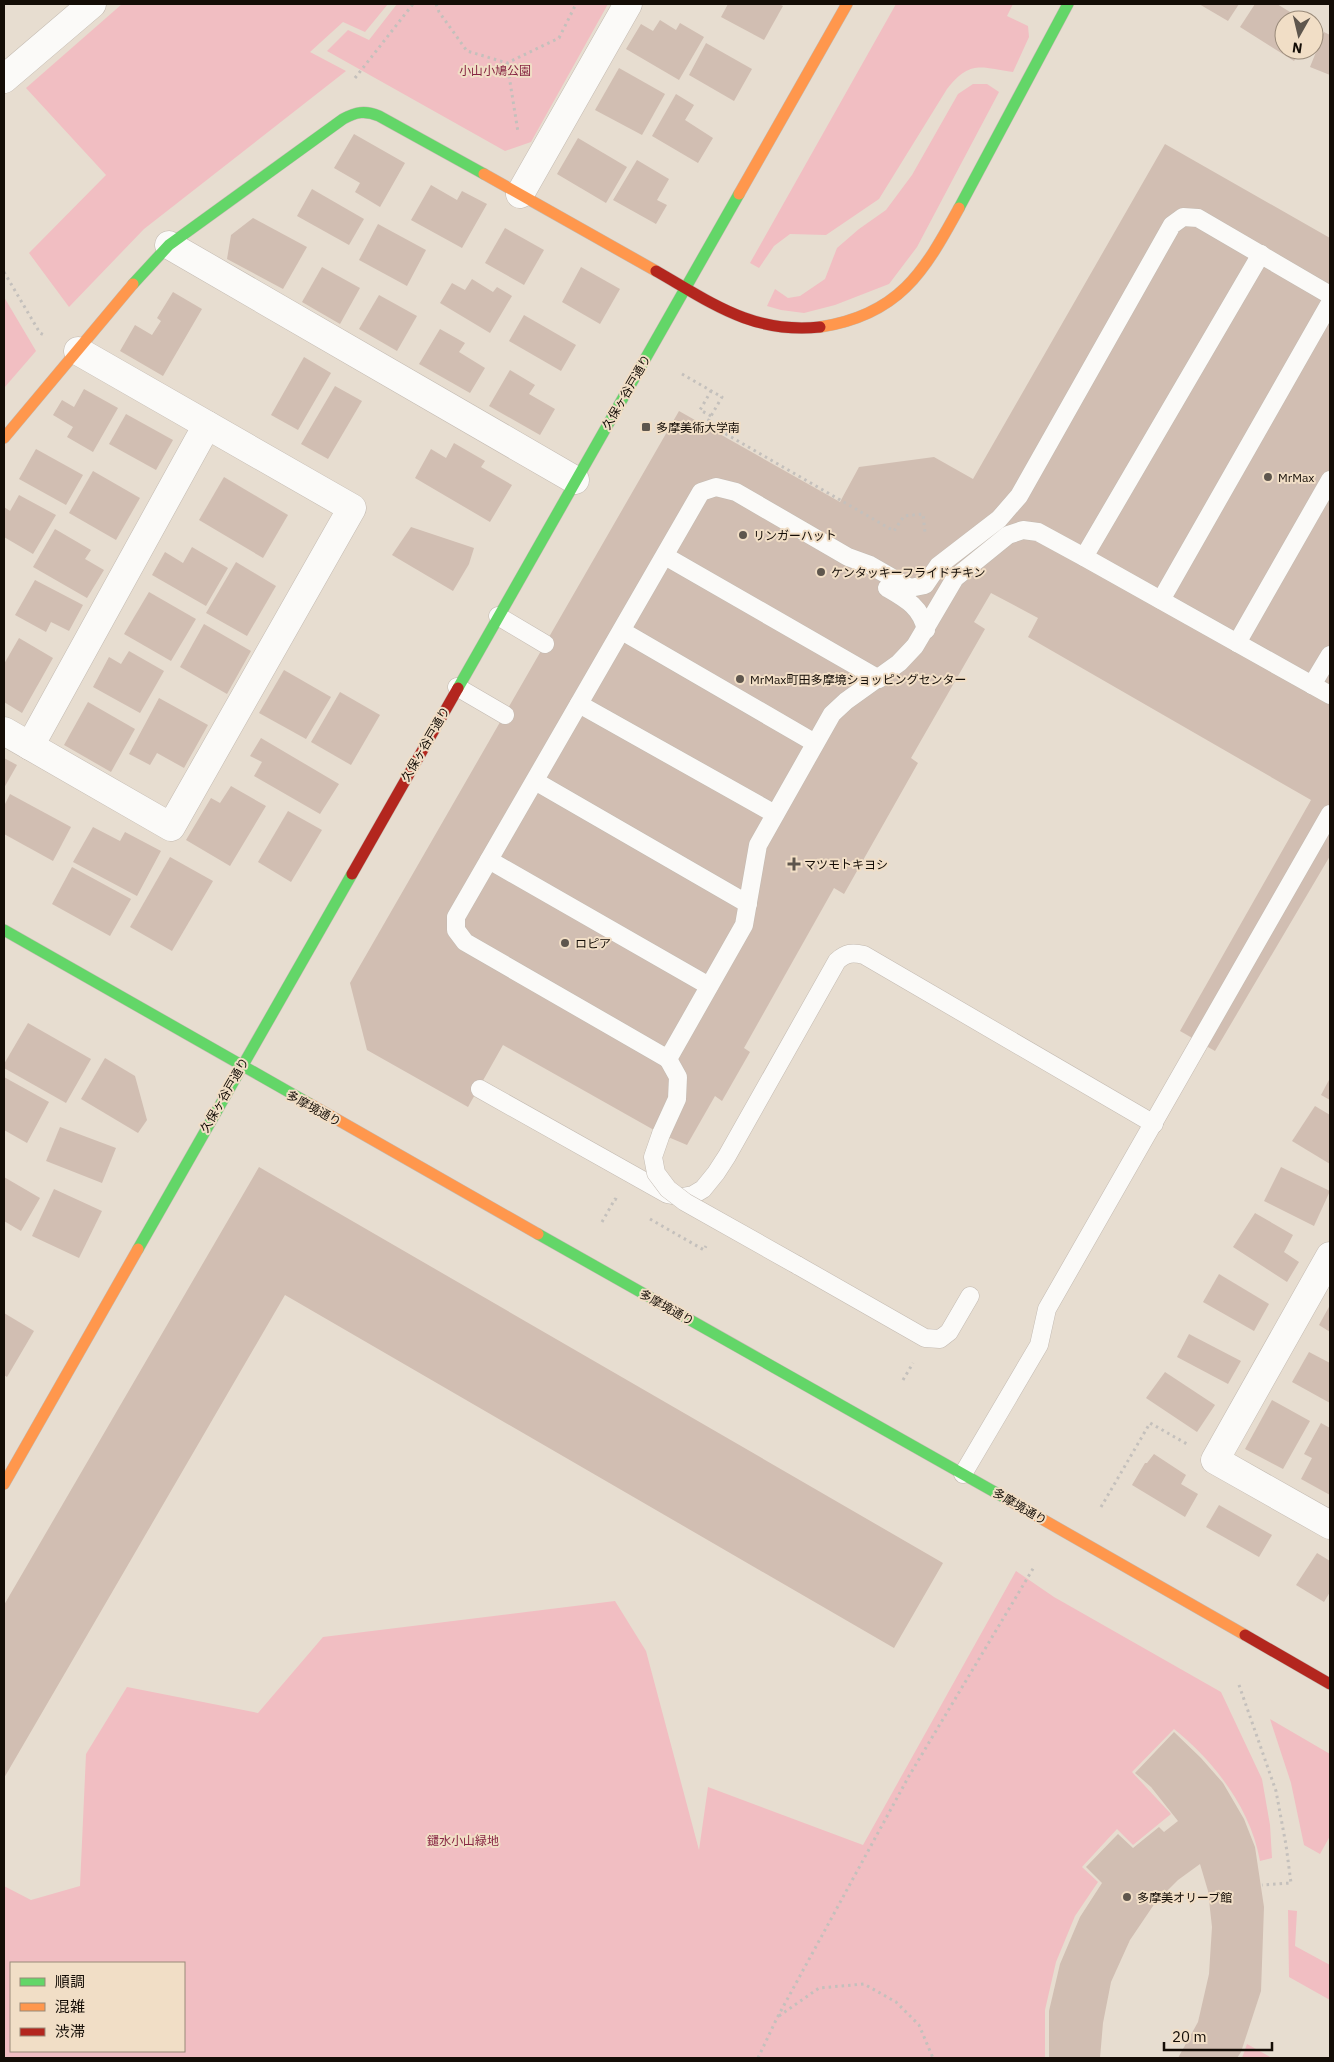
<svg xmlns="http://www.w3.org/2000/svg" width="1334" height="2062" font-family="'IBM Plex Sans','Noto Sans JP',sans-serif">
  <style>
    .green { fill: #f1bec2; fill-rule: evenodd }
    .building { fill: #d1beb2 }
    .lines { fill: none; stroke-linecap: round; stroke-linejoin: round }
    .lane-casing { stroke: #c3bab1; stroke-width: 19 }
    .street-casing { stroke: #c3bab1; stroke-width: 29 }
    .fast-casing { stroke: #c3bab1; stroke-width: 12 }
    .slow-casing { stroke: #c3bab1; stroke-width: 12 }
    .jam-casing { stroke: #c3bab1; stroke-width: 12 }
    .path { stroke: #c4c0bc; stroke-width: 3; stroke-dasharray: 2.5 4; stroke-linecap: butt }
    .lane { stroke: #fbfaf8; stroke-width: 18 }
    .street { stroke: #fbfaf8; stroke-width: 28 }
    .fast { stroke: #63d668; stroke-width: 11 }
    .slow { stroke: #ff974d; stroke-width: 11 }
    .jam { stroke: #b3261e; stroke-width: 11 }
    .lane-bridge-casing { stroke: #c3bab1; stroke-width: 19; stroke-linecap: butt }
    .lane-bridge { stroke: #fbfaf8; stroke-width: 18 }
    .poi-dot { fill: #5e564d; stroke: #f1dec6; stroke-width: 2 }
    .labels { text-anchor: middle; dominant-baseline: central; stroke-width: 4; stroke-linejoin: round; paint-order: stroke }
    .park-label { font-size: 12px; fill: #862542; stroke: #f1dec6 }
    .street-label { font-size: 12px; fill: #140d06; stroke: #f1dec6 }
    .poi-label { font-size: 12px; fill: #140d06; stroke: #f1dec6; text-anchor: start }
  </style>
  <rect width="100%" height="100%" fill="#e7ddd0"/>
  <g class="green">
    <path d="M122 4H388L365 32 343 22 310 52 346 71 144 229 69 307 29 253 106 175 26 88Z"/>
    <path d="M397 4H608L531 142 505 151 327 51 348 30 369 40Z"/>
    <path d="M896 4H1013L1007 16 1028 26 1029 37 1013 72C980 67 970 60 947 89L879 199 826 235 790 234 774 246 759 268 750 263Z"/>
    <path d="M973 84H987L999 92 917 247 889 284 835 305 804 313 781 310 767 306 775 289 788 298 800 296 825 279 837 248 859 229 886 210 912 175 958 94Z"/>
    <path d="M4 297 36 351 4 388Z"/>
    <path d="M1016 1571 1054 1597 1221 1692 1262 1779 1270 1825 1272 1858 1260 1861C1251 1809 1214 1761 1174 1729L1132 1772 1171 1814 1133 1845 1117 1829 1082 1867 1098 1882 1075 1916 1056 1962 1045 2010V2058H4V1886L31 1900 80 1886 86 1754 127 1687 258 1713 323 1637 615 1601 646 1651 699 1850 708 1787 863 1845ZM11 1963H184V2051H11Z"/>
    <path d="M1270 1719 1330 1754V1836L1320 1854 1304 1845 1291 1783Z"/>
    <path d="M1288 1910 1297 1911 1295 1946 1330 1965V2000L1289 1977Z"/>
    <path d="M1247 2044 1272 2058H1242Z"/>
  </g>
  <g class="building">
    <path d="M728 4H779L783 6 764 40 721 17Z"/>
    <path d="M1199 4H1239L1228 21Z"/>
    <path d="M1255 4H1277L1303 20H1284V50H1301L1294 61 1240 27Z"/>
    <path d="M660 20 676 30 680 23 704 37 679 80 626 49 641 24 653 31Z"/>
    <path d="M1324 32 1330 35V75L1310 67Z"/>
    <path d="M706 43 752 69 734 101 689 75Z"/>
    <path d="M619 68 665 94 642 135 595 110Z"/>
    <path d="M676 94 694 105 685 120 713 138 698 163 652 136Z"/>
    <path d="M354 134 405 163 380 207 355 192 360 183 334 168Z"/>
    <path d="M578 138 627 167 606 203 557 174Z"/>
    <path d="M1165 144 1330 238V856L1215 1051 1180 1031 1311 800 1028 637 1038 618 991 593 974 622 985 629 911 758 918 763 844 894 834 888 744 1048 750 1052 722 1101 715 1096 687 1145 661 1134 503 1045 468 1107 367 1050 350 983 679 411 840 502 859 467 934 457 973 479Z"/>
    <path d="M637 160 669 179 657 200 667 205 656 224 613 200Z"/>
    <path d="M431 185 457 200 462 191 487 204 462 248 411 220Z"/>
    <path d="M312 189 364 219 349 245 297 216Z"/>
    <path d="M253 218 307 247 283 289 227 259 231 235Z"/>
    <path d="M378 224 426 250 407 286 359 260Z"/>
    <path d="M505 228 544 250 524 285 485 263Z"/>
    <path d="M322 267 360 288 340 324 302 302Z"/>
    <path d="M581 267 620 289 600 324 562 302Z"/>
    <path d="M472 279 493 292 497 287 512 296 490 333 440 303 452 283 465 290Z"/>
    <path d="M173 292 202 309 163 376 120 351 135 325 152 335 161 321 157 318Z"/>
    <path d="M379 295 417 316 397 351 359 329Z"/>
    <path d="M524 315 576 345 561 371 509 341Z"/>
    <path d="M440 329 465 343 459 352 485 368 470 393 419 364Z"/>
    <path d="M304 357 331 373 298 430 271 415Z"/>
    <path d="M510 370 535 385 529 394 555 409 540 435 489 406Z"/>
    <path d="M335 386 362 401 328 459 301 444Z"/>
    <path d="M84 389 118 408 93 452 67 437 73 427 53 415 62 400 74 407Z"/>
    <path d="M126 414 173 440 156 470 109 444Z"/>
    <path d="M454 443 485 461 481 467 512 485 490 522 415 478 431 449 446 458Z"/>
    <path d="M36 449 83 475 66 505 19 479Z"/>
    <path d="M93 471 140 498 116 540 69 513Z"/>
    <path d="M224 477 288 515 263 558 199 520Z"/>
    <path d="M19 495 56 515 33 554 4 537V507L10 511Z"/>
    <path d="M411 527 474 548 469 564 453 591 392 555Z"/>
    <path d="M55 529 91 550 85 559 104 570 87 598 33 567Z"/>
    <path d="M192 547 228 568 206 606 152 575 165 552 183 563Z"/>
    <path d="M236 562 276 586 247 636 206 613Z"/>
    <path d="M35 580 83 605 69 631 51 622 46 632 15 615Z"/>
    <path d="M149 592 196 619 171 661 124 634Z"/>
    <path d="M204 624 251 651 227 694 180 667Z"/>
    <path d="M19 638 53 658 22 713 4 702V664Z"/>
    <path d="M129 651 164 671 140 713 93 687 109 657 121 664Z"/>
    <path d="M284 670 331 697 306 739 259 713Z"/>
    <path d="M340 692 380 715 351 765 311 742Z"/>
    <path d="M159 698 208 725 184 768 157 753 150 765 129 754Z"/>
    <path d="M88 702 135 729 111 772 64 745Z"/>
    <path d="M261 738 339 784 320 814 254 776 262 762 250 756Z"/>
    <path d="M4 758 17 765 4 788Z"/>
    <path d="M231 786 266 806 230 866 186 840 211 798 220 803Z"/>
    <path d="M10 794 71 827 53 861 4 834V806Z"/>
    <path d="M288 811 322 830 291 882 258 862Z"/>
    <path d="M93 827 120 841 125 832 161 851 137 896 73 862Z"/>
    <path d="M170 857 213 881 172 951 130 927Z"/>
    <path d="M72 867 131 899 110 936 52 904Z"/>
    <path d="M28 1023 91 1059 66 1103 4 1068V1064Z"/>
    <path d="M105 1058 135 1076 147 1120 138 1133 81 1099Z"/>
    <path d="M4 1077 49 1102 27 1143 4 1130Z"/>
    <path d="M1330 1078V1100L1321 1095Z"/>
    <path d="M1315 1106 1330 1115V1164L1292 1141Z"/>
    <path d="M60 1127 116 1148 102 1183 46 1161Z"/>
    <path d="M259 1167 943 1563 894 1648 285 1295 4 1778V1605Z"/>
    <path d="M1281 1167 1330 1191 1314 1226 1264 1201Z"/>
    <path d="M4 1177 40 1198 21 1231 4 1221Z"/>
    <path d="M54 1189 102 1211 79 1258 32 1236Z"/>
    <path d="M1255 1213 1293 1235 1284 1252 1299 1262 1287 1282 1233 1247Z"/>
    <path d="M1219 1274 1269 1304 1254 1331 1203 1302Z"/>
    <path d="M1330 1305V1332L1319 1325Z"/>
    <path d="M4 1313 34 1331 7 1377 4 1375Z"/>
    <path d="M1189 1334 1241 1361 1228 1384 1177 1357Z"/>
    <path d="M1309 1352 1330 1363V1403L1292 1382Z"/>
    <path d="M1165 1372 1215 1405 1197 1432 1146 1398Z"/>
    <path d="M1272 1400 1310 1421 1283 1469 1245 1449Z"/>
    <path d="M1321 1423 1330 1428V1495L1301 1479 1312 1458 1304 1454Z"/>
    <path d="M1154 1454 1186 1475 1181 1484 1198 1494 1185 1517 1132 1485 1145 1463H1147Z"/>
    <path d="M1219 1505 1272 1535 1259 1557 1206 1527Z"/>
    <path d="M1317 1553 1330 1561V1592L1324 1602 1296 1585Z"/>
    <path d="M1174 1732 1201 1758 1223 1783 1244 1819 1255 1847 1264 1907 1261 1991 1241 2052 1237 2058H1178L1198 2022 1209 1974 1212 1927 1208 1891 1200 1864 1178 1880 1155 1903 1130 1940 1111 1982 1103 2023 1100 2058H1049V2011L1060 1964 1080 1917 1102 1883 1086 1867 1118 1834 1133 1848 1159 1827 1164 1832 1178 1821 1151 1787 1135 1773Z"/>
  </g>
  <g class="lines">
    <defs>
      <g id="lane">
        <path d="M1330 295 1198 218 1183 217 1172 225 1019 496 999 519 938 566 925 585 910 588 870 565 848 557 736 492 716 487 701 492 456 917V930L465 942 668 1059 744 925 758 845 832 714 846 701 899 663 915 646 955 578 1008 535 1023 530 1038 532 1084 557 1330 695"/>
        <path d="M665 556 879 679"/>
        <path d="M1084 557 1261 254"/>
        <path d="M887 588C906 599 921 607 926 630"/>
        <path d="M1161 600 1330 303"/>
        <path d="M498 616 545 644"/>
        <path d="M622 631 815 743"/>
        <path d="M1237 643 1330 480"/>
        <path d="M1312 685 1330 655"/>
        <path d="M457 687 505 715"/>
        <path d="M579 704 775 814"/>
        <path d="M535 781 748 904"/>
        <path d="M489 860 709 986"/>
        <path d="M480 1089 667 1194 682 1197 693 1195 703 1189 716 1173 727 1156 837 961C846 953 852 952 864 955L1154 1124"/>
        <path d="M661 1134 677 1099 678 1077 668 1059"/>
        <path d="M797 1265 925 1338 940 1339 949 1332 970 1296"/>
        <path d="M963 1474 1039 1345 1047 1309 1330 814"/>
      </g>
      <g id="street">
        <path d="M4 79 92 4"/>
        <path d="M520 194 628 4"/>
        <path d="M169 245 575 480"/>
        <path d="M4 731 171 827 352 508 78 351"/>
        <path d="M30 746 207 425"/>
        <path d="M1330 1256 1215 1460 1330 1525"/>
      </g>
      <g id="fast">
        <path d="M959 208 1068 4"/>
        <path d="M133 284 169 245 343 119C356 112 365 110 379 116L484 174"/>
        <path d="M458 688 739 194"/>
        <path d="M4 930 310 1104"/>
        <path d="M538 1234 1007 1499"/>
        <path d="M138 1249 352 874"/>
      </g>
      <g id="slow">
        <path d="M484 174 656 271"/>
        <path d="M739 194 847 4"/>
        <path d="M820 327C899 315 924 272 959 208"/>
        <path d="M4 438 133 284"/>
        <path d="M310 1104 538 1234"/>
        <path d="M4 1484 138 1249"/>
        <path d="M1007 1499 1245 1635"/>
      </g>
      <g id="jam">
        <path d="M656 271C712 303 752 334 820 327"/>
        <path d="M352 874 458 688"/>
        <path d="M1245 1635 1330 1684"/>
      </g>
    </defs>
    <use href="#lane" class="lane-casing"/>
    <use href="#street" class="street-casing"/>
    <use href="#fast" class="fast-casing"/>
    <use href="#slow" class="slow-casing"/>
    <use href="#jam" class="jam-casing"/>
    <g class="path">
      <path d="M436 4 439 12 467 51 507 63 559 38 576 4"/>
      <path d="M507 63 518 132"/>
      <path d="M355 78 413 4"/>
      <path d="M4 272 40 333 46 336"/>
      <path d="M682 374 722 397 707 423 894 531 904 516 923 514 925 533"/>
      <path d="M711 416 700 410 711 391"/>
      <path d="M650 1219 704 1250 706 1246"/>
      <path d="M602 1222 615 1199 619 1201"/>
      <path d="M903 1380 913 1363"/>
      <path d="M1101 1507 1150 1423 1187 1444"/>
      <path d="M1239 1685 1276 1791 1286 1845 1291 1883 1262 1885"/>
      <path d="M779 2016 819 1988 864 1984 896 2002 919 2025 933 2058"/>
      <path d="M758 2058 777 2018 909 1776 1034 1567"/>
    </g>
    <use href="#lane" class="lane"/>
    <use href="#street" class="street"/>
    <use href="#fast" class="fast"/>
    <use href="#slow" class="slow"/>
    <use href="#jam" class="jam"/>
    <defs>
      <path id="lane-bridge" d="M661 1134 653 1157 656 1173 668 1189 685 1202 797 1265"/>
    </defs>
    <use href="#lane-bridge" class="lane-bridge-casing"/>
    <use href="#lane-bridge" class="lane-bridge"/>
  </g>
  <g class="poi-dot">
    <rect x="641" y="422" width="10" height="10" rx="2.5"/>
    <circle cx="1268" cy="477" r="5"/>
    <circle cx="743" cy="535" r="5"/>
    <circle cx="821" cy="572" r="5"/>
    <circle cx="740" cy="679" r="5"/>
    <path d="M791.5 856.5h5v5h5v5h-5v5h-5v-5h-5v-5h5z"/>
    <circle cx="565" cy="943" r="5"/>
    <circle cx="1127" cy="1897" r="5"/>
  </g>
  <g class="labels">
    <g class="park-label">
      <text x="495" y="70">小山小鳩公園</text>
      <text x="463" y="1840">鑓水小山緑地</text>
    </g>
    <g class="street-label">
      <text transform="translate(626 392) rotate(-60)">久保ヶ谷戸通り</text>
      <text transform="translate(425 744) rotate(-60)">久保ヶ谷戸通り</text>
      <text transform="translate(224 1095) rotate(-60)">久保ヶ谷戸通り</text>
      <text transform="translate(314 1108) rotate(29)">多摩境通り</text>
      <text transform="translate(667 1307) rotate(29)">多摩境通り</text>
      <text transform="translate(1020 1506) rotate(30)">多摩境通り</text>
    </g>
    <g class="poi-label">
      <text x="656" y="427">多摩美術大学南</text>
      <text x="1278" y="477">MrMax</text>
      <text x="753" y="535">リンガーハット</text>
      <text x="831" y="572">ケンタッキーフライドチキン</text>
      <text x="750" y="679">MrMax町田多摩境ショッピングセンター</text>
      <text x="804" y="864">マツモトキヨシ</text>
      <text x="575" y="943">ロピア</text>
      <text x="1137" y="1897">多摩美オリーブ館</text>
    </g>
  </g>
  <rect width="1334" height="2062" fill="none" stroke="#140d06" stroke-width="10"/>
  <rect x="10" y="1962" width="175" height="90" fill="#f1dec6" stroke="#998a79"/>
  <rect x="20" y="1978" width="25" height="8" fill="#63d668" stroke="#998a79"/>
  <text x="55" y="1987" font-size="15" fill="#140d06">順調</text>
  <rect x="20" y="2003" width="25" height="8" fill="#ff974d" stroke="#998a79"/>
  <text x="55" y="2012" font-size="15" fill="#140d06">混雑</text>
  <rect x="20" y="2028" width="25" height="8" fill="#b3261e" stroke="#998a79"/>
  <text x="55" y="2037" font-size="15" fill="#140d06">渋滞</text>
  <g transform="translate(1299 35) rotate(188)"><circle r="24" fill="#f1dec6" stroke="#998a79"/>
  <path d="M0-4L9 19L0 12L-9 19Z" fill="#5e564d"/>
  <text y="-8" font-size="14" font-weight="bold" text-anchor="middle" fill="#140d06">N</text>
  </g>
  <path d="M1164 2042v8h108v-8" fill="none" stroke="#140d06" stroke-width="2.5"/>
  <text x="1172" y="2042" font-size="15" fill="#140d06" stroke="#f1dec6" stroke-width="4" paint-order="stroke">20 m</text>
</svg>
